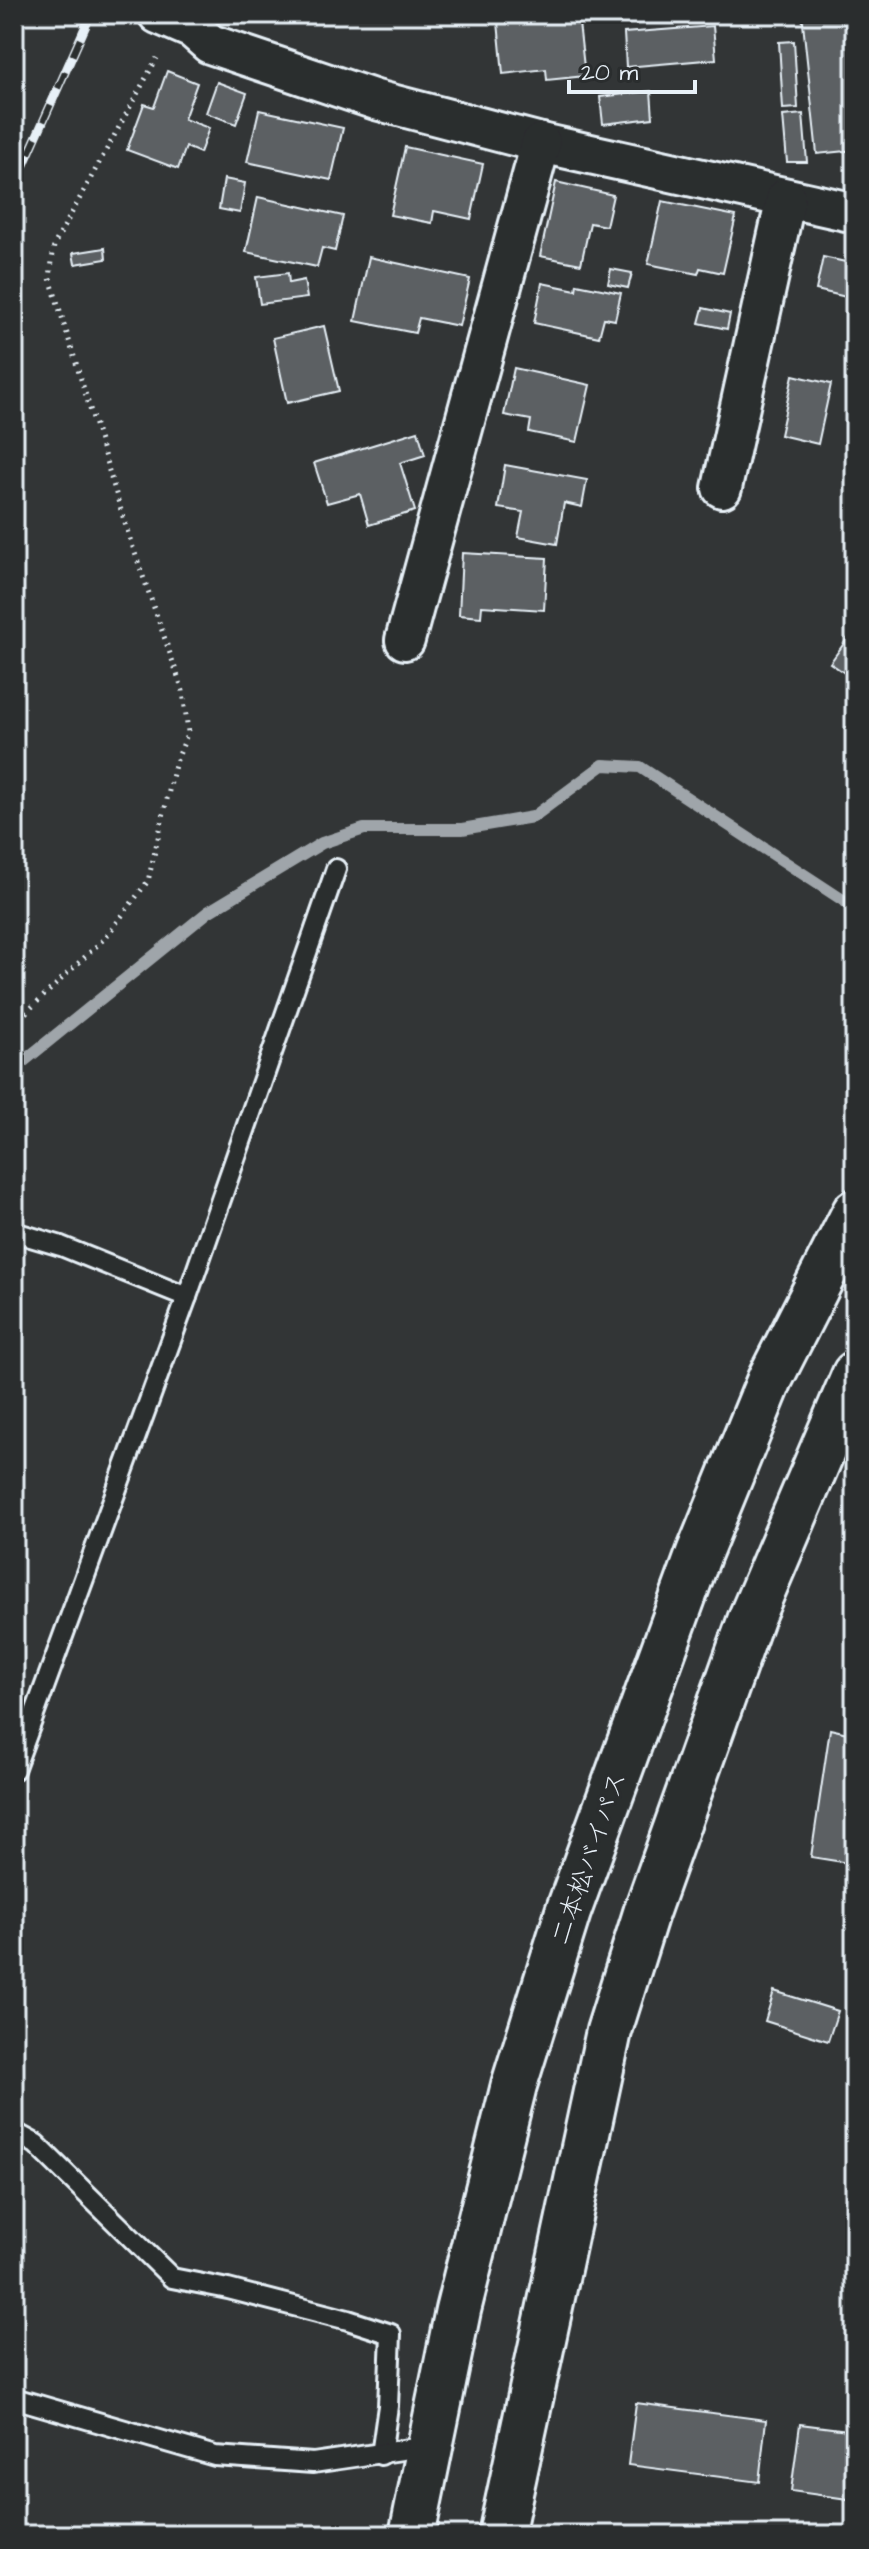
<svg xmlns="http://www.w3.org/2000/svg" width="869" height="2549" font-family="'Architects Daughter','Klee One',sans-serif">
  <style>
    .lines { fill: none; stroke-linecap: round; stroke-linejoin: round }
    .stream { stroke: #9fa5aa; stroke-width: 12 }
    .building { fill: #5c6063; stroke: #e8f1f8; stroke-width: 2 }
    .service-casing { stroke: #e8f1f8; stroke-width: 24 }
    .minor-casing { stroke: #e8f1f8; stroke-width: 44 }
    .trunk-casing { stroke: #e8f1f8; stroke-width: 50 }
    .path { stroke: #e8f1f8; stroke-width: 5; stroke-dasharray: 2 6; stroke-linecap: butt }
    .service { stroke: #2a2d2e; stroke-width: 18 }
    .minor { stroke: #2a2d2e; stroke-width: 38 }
    .trunk { stroke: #2a2d2e; stroke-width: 44 }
    .rail-casing { stroke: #e8f1f8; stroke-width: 9 }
    .rail { stroke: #2a2d2e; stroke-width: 6; stroke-dasharray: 18; stroke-linecap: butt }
    .labels { text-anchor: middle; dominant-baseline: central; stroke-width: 6; stroke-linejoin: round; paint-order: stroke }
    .street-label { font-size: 26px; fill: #e8f1f8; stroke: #2a2d2e }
  </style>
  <rect width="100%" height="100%" fill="#323536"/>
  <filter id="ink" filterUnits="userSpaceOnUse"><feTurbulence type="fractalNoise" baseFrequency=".0125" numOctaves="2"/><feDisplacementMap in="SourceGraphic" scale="16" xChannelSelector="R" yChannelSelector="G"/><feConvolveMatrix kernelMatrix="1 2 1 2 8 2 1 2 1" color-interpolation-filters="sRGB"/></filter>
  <g filter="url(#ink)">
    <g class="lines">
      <path class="stream" d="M14 1069 208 912 322 843 364 829H462L533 817 603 765 640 767 855 908"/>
    </g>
    <g class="building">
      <path d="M578 14 585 76 547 80 546 69 503 74 498 22Z"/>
      <path d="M802 14H855V150L817 154Z"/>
      <path d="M713 26 716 59 626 67 624 33Z"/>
      <path d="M794 41 798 108 783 109 779 42Z"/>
      <path d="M167 71 197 83 184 119 209 128 200 153 186 147 178 169 127 150 144 104 154 107Z"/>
      <path d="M217 82 247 93 236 124 206 113Z"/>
      <path d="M651 91 653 118 603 124 600 97Z"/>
      <path d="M259 110 343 128 331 180 247 162Z"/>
      <path d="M803 114 807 162H787L783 116Z"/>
      <path d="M405 147 483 164 471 219 434 211 432 223 390 215Z"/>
      <path d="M224 179 245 183 240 213 219 209Z"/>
      <path d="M556 182 613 195 606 226 590 223 581 264 540 256Z"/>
      <path d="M258 197 343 216 335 251 322 248 317 267 246 252Z"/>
      <path d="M662 201 736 216 723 273 700 268 698 274 648 264Z"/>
      <path d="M105 248 106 259 75 264 73 253Z"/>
      <path d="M853 251H855V299L816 290 823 257 850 263Z"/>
      <path d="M369 257 470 279 459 326 419 318 415 333 355 321Z"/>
      <path d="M611 269 632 273 628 288 608 284Z"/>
      <path d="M288 273 289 283 304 280 307 298 260 304 256 277Z"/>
      <path d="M542 283 576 290 577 284 621 293 615 320 604 318 599 337 534 323Z"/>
      <path d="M703 308 730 314 727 329 699 323Z"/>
      <path d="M324 326 339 391 287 403 273 338Z"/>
      <path d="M514 368 590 385 577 442 529 432 531 420 504 415Z"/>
      <path d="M793 375 831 384 818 444 780 435Z"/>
      <path d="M418 431 425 455 400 463 415 511 369 525 360 494 327 503 314 463Z"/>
      <path d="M505 465 587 480 582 507 564 503 557 544 518 537 523 512 498 508Z"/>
      <path d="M462 553 547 558 544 610 482 606 481 617 459 615Z"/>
      <path d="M855 628V680L830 663Z"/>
      <path d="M855 1727V1864L811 1857 830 1729 852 1734Z"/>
      <rect x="847" y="1984" width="8" height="59"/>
      <path d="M774 1991 838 2011 828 2041 765 2021Z"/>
      <path d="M636 2403 766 2420 759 2482 628 2465Z"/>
      <path d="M800 2424 855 2431V2500L791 2491Z"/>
    </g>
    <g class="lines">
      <defs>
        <g id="service">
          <path d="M14 1232 61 1246 187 1297"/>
          <path d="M14 1770 187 1297 336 869"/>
          <path d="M14 2132 36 2144 172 2278 228 2289 348 2320 391 2334 388 2406 381 2455"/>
          <path d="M14 2398 215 2456 313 2463 429 2446"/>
        </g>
        <g id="minor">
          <path d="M158 14 193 29 210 44 376 100 541 143 855 213"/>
          <path d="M722 488 786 198"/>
          <path d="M405 640 541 143"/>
        </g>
        <g id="trunk">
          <path d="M412 2535 458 2310 514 2085 568 1912 699 1553 770 1379 855 1212"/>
          <path d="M501 2535 609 2031 646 1913 751 1618 855 1374"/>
        </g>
      </defs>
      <use href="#service" class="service-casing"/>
      <use href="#minor" class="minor-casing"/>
      <use href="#trunk" class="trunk-casing"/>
      <path class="path" d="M14 1024 106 937 148 881 175 765 188 732 183 691 128 533 50 278 54 245 157 58"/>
      <use href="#service" class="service"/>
      <use href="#minor" class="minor"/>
      <use href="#trunk" class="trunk"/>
      <defs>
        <path id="rail" d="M14 187 91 14"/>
      </defs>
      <use href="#rail" class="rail-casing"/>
      <use href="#rail" class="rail"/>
    </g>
  </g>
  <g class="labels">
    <g class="street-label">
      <text transform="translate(589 1858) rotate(-71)">二本松バイパス</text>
    </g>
  </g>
  <rect width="869" height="2549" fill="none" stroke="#2a2d2e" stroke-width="48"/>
  <rect x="24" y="24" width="821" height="2501" fill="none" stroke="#e8f1f8" stroke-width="3" filter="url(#ink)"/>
  <path d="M569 80v12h126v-12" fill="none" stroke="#e8f1f8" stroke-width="4"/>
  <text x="581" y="80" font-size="24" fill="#e8f1f8" stroke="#2a2d2e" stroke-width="6" paint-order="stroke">20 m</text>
</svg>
